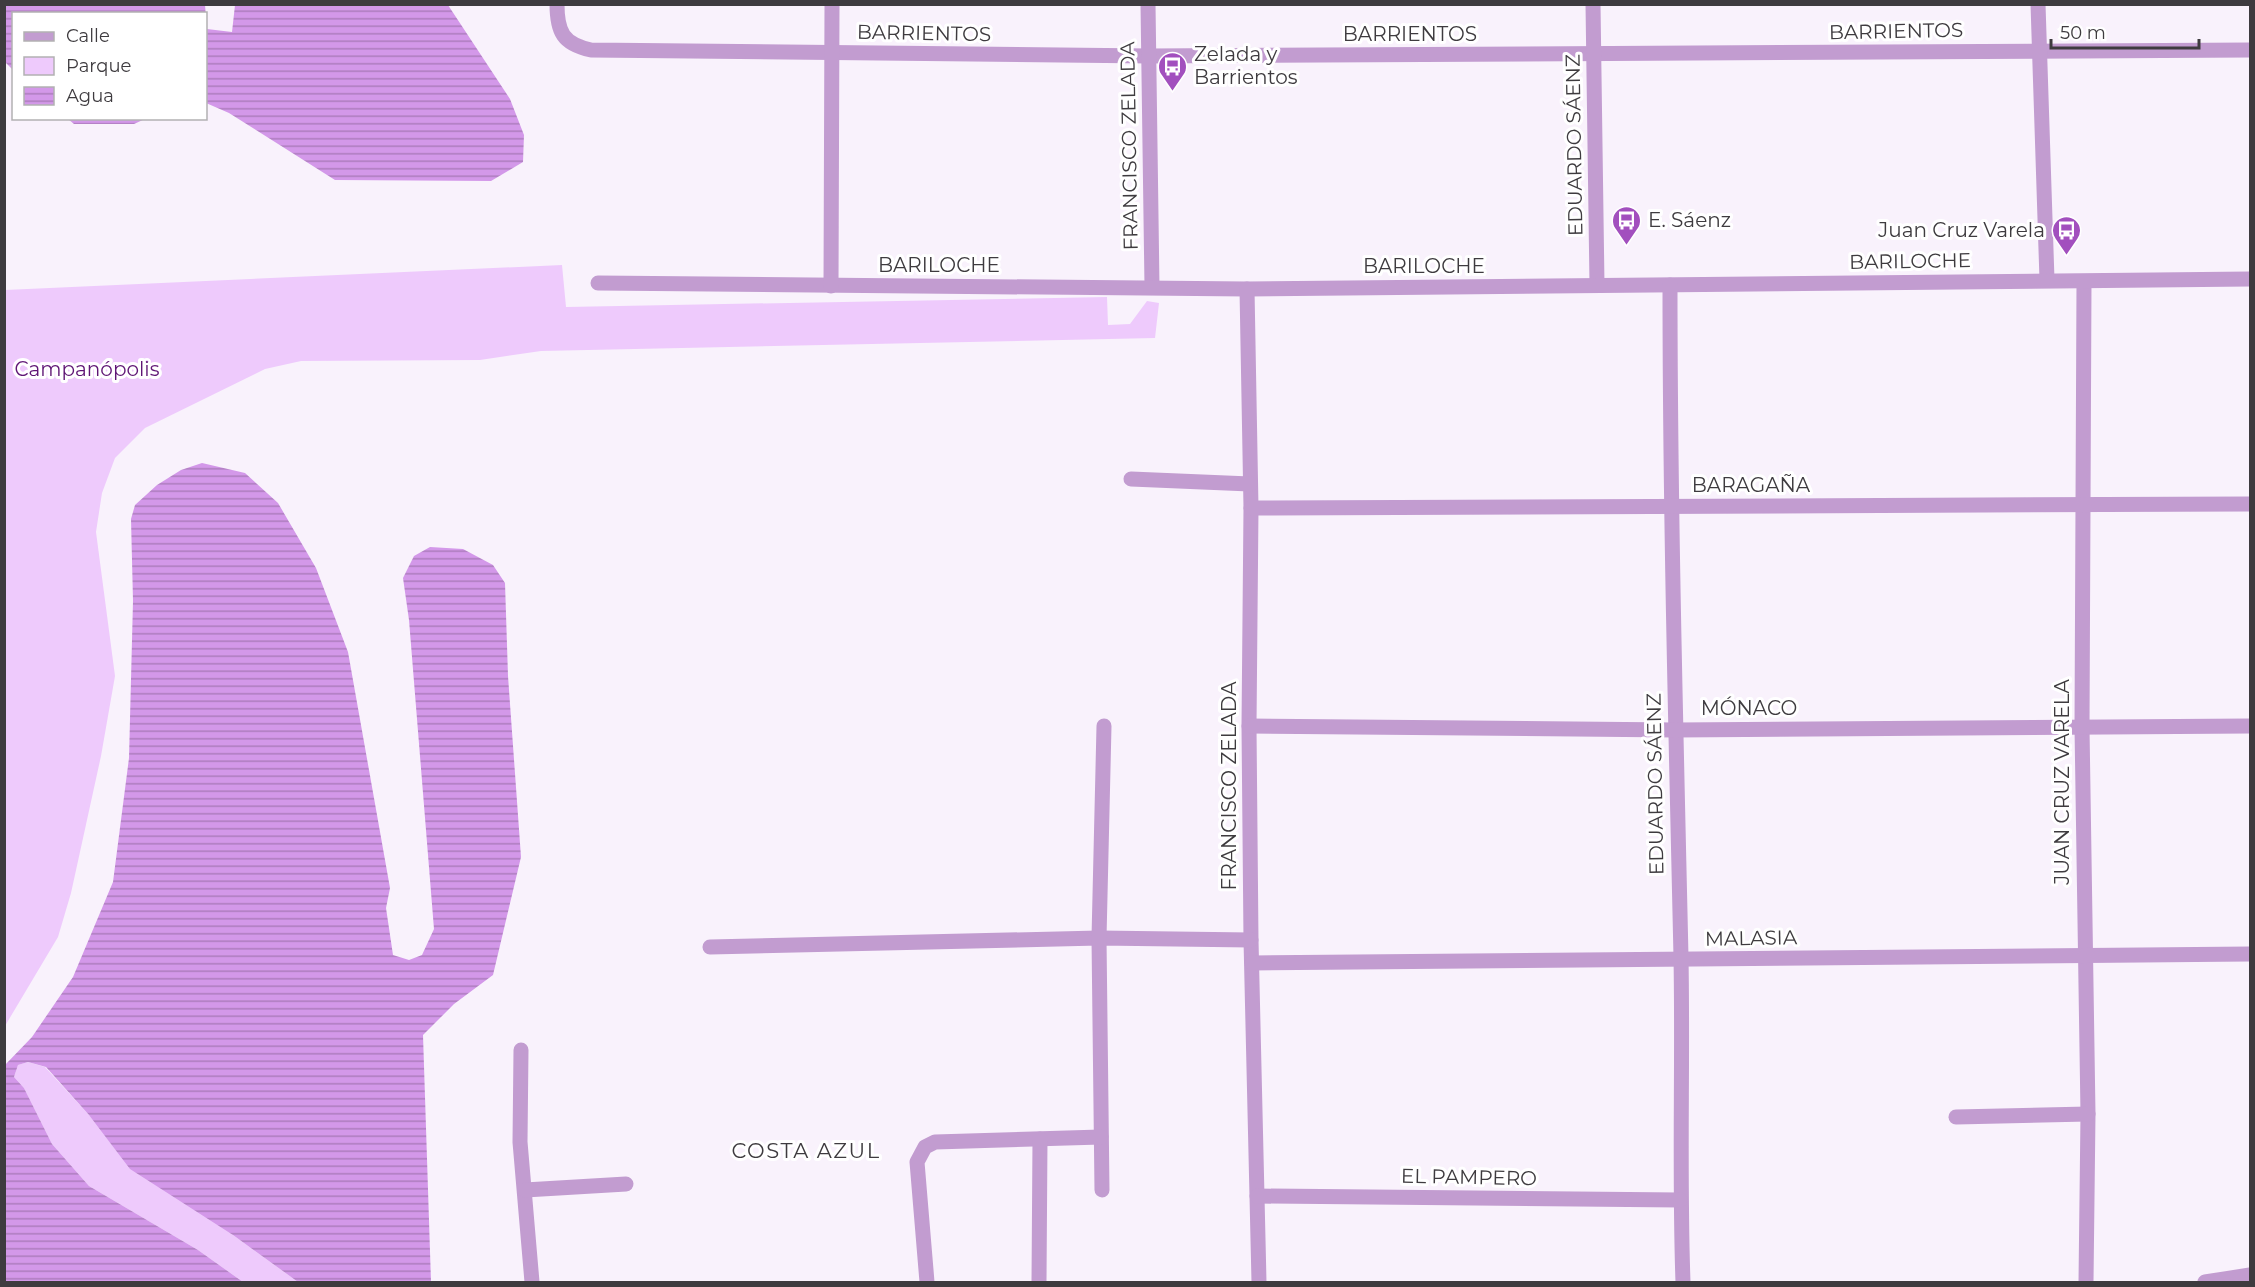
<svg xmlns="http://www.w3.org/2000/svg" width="2255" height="1287" font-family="Montserrat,sans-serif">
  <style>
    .park { fill: #eecafc }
    .water { fill: url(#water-rules) }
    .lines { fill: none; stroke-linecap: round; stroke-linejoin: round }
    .minor { stroke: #c29cd0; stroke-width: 15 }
    .labels { text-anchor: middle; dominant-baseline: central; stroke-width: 6; stroke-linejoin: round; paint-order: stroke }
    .street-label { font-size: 20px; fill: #3e3b3f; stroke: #fff }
    .poi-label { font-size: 20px; fill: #3e3b3f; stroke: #fff; text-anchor: start }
    .park-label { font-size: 20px; fill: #5f1575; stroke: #fff }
    .neighbourhood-label { font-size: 21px; letter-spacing: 1.5px; fill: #3e3b3f; stroke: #fff }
  </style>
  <defs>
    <pattern id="water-rules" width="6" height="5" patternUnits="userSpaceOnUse" patternTransform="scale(1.5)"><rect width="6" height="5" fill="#d398e9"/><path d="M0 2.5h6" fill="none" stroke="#ad7dbe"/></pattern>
  </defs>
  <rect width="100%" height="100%" fill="#f9f2fc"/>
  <g class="park">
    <path d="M562 265 566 307 1107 297 1108 325 1130 324 1147 301 1159 303 1155 338 541 351 480 360 301 361 265 369 145 428 115 458 102 493 96 532 115 676 101 756 71 893 58 937 5 1026V290Z"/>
    <path d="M28 1062 45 1067 89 1115 233 1235 298 1282H243L198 1250 89 1186 52 1144 24 1088 14 1077 18 1065Z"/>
  </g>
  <g class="water">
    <path d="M5 4 205 5 207 29 232 32 235 5H448L510 99 524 135 523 162 491 181 335 180 229 113 206 103V14H14L13 70 5 62Z"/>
    <path d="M68 119H145L134 124H74Z"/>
    <path d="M202 463 245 473 278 503 316 568 348 652 390 888 386 908 393 955 409 960 422 955 434 929 409 620 403 578 414 556 430 547 463 549 493 565 505 583 508 676 521 857 493 975 454 1004 423 1035 431 1282H298L233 1235 130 1169 89 1115 46 1067 28 1062 18 1065 14 1077 24 1088 52 1144 89 1186 198 1250 243 1282H5V1065L32 1037 73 977 113 882 129 758 133 601 131 519 135 505 157 485 181 470Z"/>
  </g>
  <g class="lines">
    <g class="minor">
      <path d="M557 4C557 32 563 44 591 50L1150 56 2250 50"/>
      <path d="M1148 4 1152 287"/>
      <path d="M1593 4 1597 285"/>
      <path d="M2038 4 2047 280"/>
      <path d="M2084 282 2082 727 2088 1114 2086 1282"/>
      <path d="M598 283 1247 289 2250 279"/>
      <path d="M1670 285C1670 509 1676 733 1681 957 1683 1065 1679 1174 1683 1282"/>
      <path d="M831 286 832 4"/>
      <path d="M1247 289 1251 508 1249 726 1251 940 1259 1282"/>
      <path d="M1131 479 1250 484"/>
      <path d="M1251 508 2250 504"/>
      <path d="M1249 726 1675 730 2250 726"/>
      <path d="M710 947 1099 938 1251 940"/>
      <path d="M1252 963 2250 954"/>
      <path d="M521 1050 520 1142 532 1282"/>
      <path d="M1956 1117 2088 1114"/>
      <path d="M525 1190 626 1184"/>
      <path d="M1102 1190 1099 938 1104 726"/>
      <path d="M1257 1196 1680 1200"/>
      <path d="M927 1282 917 1162 925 1147 935 1142 1101 1137"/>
      <path d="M1039 1282 1040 1139"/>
      <path d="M2205 1282 2250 1275"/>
    </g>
  </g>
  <defs>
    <symbol id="bus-pin" viewBox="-11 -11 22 30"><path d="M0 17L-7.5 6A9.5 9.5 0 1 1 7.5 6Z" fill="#a24fbe" stroke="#fff"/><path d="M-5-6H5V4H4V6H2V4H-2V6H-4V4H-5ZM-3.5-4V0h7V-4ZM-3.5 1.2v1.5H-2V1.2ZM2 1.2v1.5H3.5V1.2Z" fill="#fff"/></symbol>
  </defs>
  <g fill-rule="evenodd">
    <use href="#bus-pin" x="1156" y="50" width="33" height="45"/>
    <use href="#bus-pin" x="1610" y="204" width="33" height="45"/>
    <use href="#bus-pin" x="2050" y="214" width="33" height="45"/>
  </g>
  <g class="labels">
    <g class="street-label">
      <text transform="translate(1896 31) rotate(-1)">BARRIENTOS</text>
      <text transform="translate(924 33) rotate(1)">BARRIENTOS</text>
      <text x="1410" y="34">BARRIENTOS</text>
      <text transform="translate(1574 145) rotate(-91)">EDUARDO SÁENZ</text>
      <text transform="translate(1129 146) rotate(-91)">FRANCISCO ZELADA</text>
      <text transform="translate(1910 261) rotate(-1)">BARILOCHE</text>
      <text x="939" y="265">BARILOCHE</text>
      <text x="1424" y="266">BARILOCHE</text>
      <text x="1751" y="485">BARAGAÑA</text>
      <text x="1749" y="708">MÓNACO</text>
      <text transform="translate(2062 782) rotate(-90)">JUAN CRUZ VARELA</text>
      <text transform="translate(1655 784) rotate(-91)">EDUARDO SÁENZ</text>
      <text transform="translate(1229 786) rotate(-90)">FRANCISCO ZELADA</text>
      <text transform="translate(1751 938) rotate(-1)">MALASIA</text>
      <text transform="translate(1469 1177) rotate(1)">EL PAMPERO</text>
    </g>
    <g class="poi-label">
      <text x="1194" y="54">Zelada y<tspan x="1194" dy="23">Barrientos</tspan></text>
      <text x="1648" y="220">E. Sáenz</text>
      <text x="2045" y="230" text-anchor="end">Juan Cruz Varela</text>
    </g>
    <g class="park-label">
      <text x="87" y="369">Campanópolis</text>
    </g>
    <g class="neighbourhood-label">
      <text x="806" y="1150">COSTA AZUL</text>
    </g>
  </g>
  <rect width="2255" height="1287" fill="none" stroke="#3e3b3f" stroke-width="12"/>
  <rect x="12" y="12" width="195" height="108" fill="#ffffff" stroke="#b2b1b2" stroke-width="1.5"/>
  <rect x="24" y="32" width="30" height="9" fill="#c29cd0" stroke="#b2b1b2" stroke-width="1.5"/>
  <text x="66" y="42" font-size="18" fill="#3e3b3f">Calle</text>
  <rect x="24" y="57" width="30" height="18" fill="#eecafc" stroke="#b2b1b2" stroke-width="1.5"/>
  <text x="66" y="72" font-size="18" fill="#3e3b3f">Parque</text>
  <rect x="24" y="87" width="30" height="18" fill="url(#water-rules)" stroke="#b2b1b2" stroke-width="1.5"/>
  <text x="66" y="102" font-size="18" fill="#3e3b3f">Agua</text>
  <path d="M2051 39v9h148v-9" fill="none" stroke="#3e3b3f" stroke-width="3"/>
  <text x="2060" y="39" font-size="18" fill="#3e3b3f" stroke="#ffffff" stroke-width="4.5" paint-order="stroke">50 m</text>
</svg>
